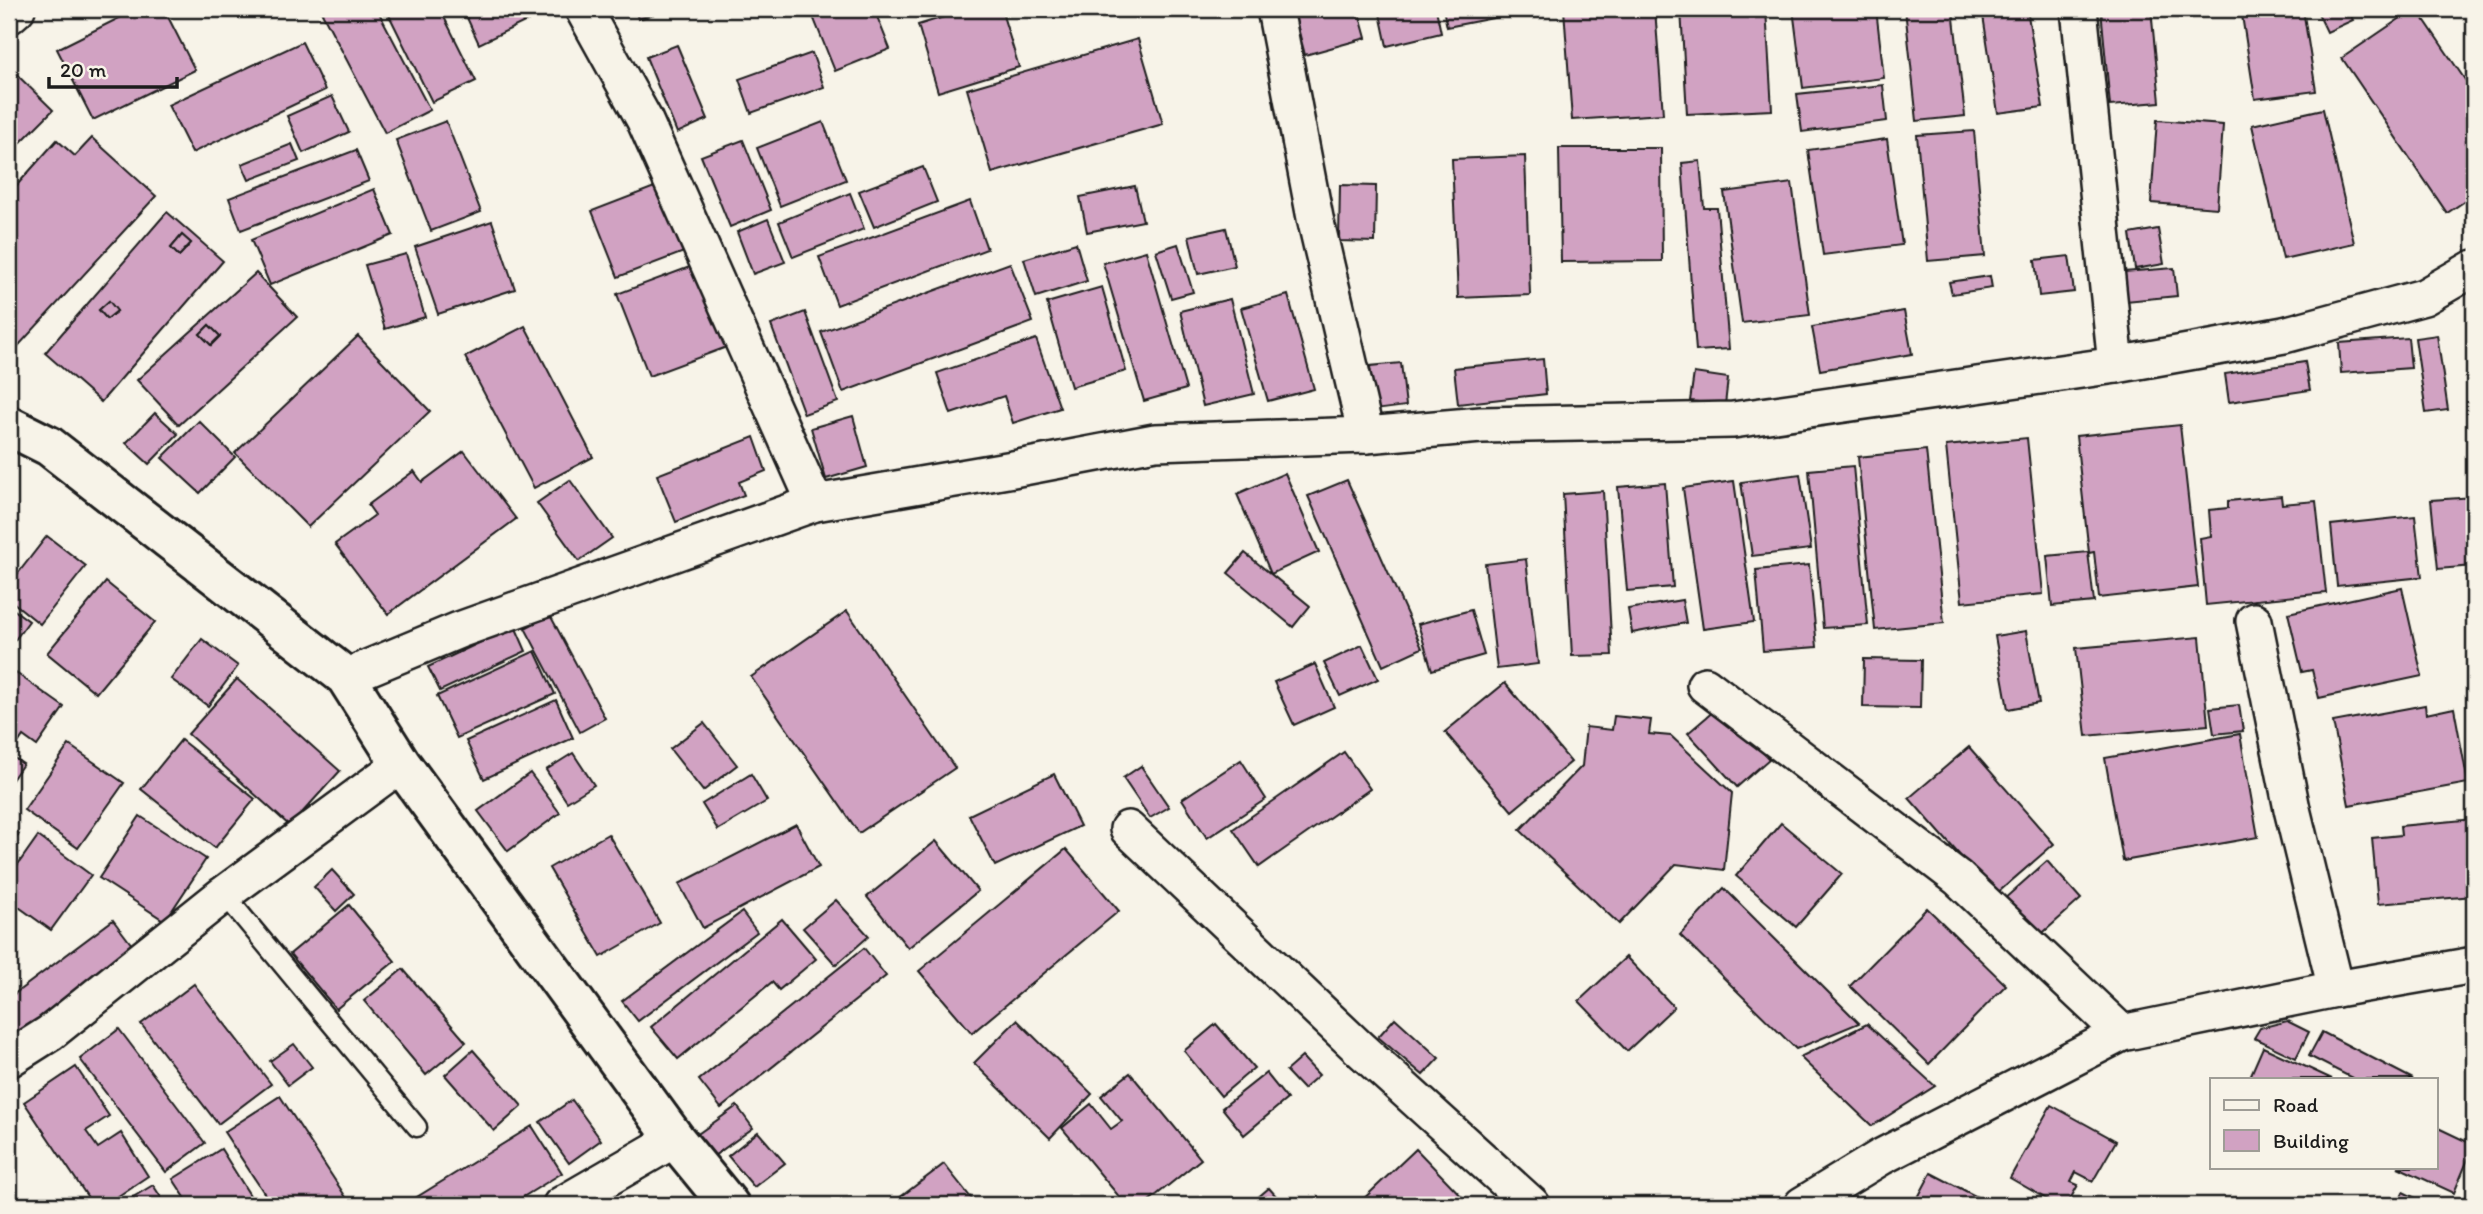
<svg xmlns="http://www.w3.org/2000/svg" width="2483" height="1214" font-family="Itim,sans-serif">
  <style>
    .building { fill: #d1a2c2; stroke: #1c1c1c; stroke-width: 2; fill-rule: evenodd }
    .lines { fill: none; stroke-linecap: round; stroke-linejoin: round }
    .lane-casing { stroke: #1c1c1c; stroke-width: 23 }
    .street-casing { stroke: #1c1c1c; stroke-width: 40 }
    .secondary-casing { stroke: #1c1c1c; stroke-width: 44 }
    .lane { stroke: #f7f3e8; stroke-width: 18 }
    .street { stroke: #f7f3e8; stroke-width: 35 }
    .secondary { stroke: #f7f3e8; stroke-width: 38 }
  </style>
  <rect width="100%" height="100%" fill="#f7f3e8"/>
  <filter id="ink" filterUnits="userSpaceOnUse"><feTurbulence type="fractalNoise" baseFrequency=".0143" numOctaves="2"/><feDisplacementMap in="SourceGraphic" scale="14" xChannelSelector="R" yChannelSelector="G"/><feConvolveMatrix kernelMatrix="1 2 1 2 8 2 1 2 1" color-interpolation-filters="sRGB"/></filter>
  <g filter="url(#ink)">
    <g class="building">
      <path d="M137 9H164L195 70 93 120 57 49Z"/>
      <path d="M320 9H377L430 110 385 133Z"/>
      <path d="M386 9H440L476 81 432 102Z"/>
      <path d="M463 9H529L533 18 479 44Z"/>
      <path d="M635 9H671L638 19Z"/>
      <path d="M810 9H874L890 49 835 71Z"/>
      <path d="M970 9H1001L1019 67 938 92 918 25Z"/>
      <path d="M1293 9H1358L1366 38 1305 55Z"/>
      <path d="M1379 9H1436L1441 33 1387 46Z"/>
      <path d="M1443 9H1518L1519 13 1447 27Z"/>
      <path d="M1564 9H1655L1663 114 1572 120Z"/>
      <path d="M1681 9H1766L1772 110 1687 114Z"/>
      <path d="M1793 9H1876L1884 78 1803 88Z"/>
      <path d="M1905 9H1953L1965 116 1917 121Z"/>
      <path d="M1982 9H2027L2043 107 1998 113Z"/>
      <path d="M2101 9H2151L2160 102 2110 106Z"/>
      <path d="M2241 9H2303L2316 91 2255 99Z"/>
      <path d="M2316 9H2348L2353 20 2327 32Z"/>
      <path d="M2414 9H2417L2474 93V195L2447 213 2342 58Z"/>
      <path d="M2466 9H2474V20Z"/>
      <path d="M1138 39 1163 124 992 173 967 89Z"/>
      <path d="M302 42 325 90 192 153 168 105Z"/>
      <path d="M677 45 708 119 677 133 646 57Z"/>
      <path d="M812 53 824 87 751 113 739 79Z"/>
      <path d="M9 67 53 110 9 154Z"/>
      <path d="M1883 85 1887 121 1802 132 1797 94Z"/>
      <path d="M332 96 349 132 303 153 287 116Z"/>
      <path d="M2323 109 2354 243 2283 259 2252 125Z"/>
      <path d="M2157 120 2223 125 2217 208 2151 203Z"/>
      <path d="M446 121 481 212 431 231 396 140Z"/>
      <path d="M823 122 846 180 780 206 757 148Z"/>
      <path d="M1974 131 1985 256 1928 261 1917 135Z"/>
      <path d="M92 138 156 196 9 356V194L57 140 75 156Z"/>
      <path d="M1887 139 1902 245 1823 255 1808 150Z"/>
      <path d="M743 140 771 210 730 227 701 156Z"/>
      <path d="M292 144 299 161 249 180 242 164Z"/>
      <path d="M1559 148H1661L1662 261 1561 262Z"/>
      <path d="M356 150 369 181 241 230 229 198Z"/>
      <path d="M1525 156 1530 295 1458 298 1452 159Z"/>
      <path d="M1700 161 1704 208H1717L1729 349 1696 351 1682 163Z"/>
      <path d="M923 167 937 202 874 227 859 191Z"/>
      <path d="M1792 183 1810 315 1742 323 1724 192Z"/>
      <path d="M1340 185 1376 186 1375 242 1339 241Z"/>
      <path d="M657 186 684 252 618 277 592 211Z"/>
      <path d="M1135 186 1143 221 1087 232 1080 197Z"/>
      <path d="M374 189 393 235 270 285 251 240Z"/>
      <path d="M850 193 864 229 793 257 779 222Z"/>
      <path d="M970 201 987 249 837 305 819 257Z"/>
      <path d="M167 212 223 261 101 402 45 353ZM182 235 191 243 179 256 171 248ZM109 301 117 311 107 319 99 310Z"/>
      <path d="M768 219 785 262 753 274 737 232Z"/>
      <path d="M492 221 515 289 438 314 415 247Z"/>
      <path d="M1226 228 1235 266 1198 274 1189 236Z"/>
      <path d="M2158 229 2164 264 2135 269 2130 234Z"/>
      <path d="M182 235 191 243 179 256 171 248Z"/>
      <path d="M1076 243 1087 281 1036 297 1024 259Z"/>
      <path d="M1178 244 1193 292 1171 298 1156 251Z"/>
      <path d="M1146 251 1186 389 1144 401 1103 263Z"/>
      <path d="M406 254 425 317 385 329 365 265Z"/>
      <path d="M2069 256 2074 292 2039 296 2035 260Z"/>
      <path d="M1010 263 1033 322 843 392 821 332Z"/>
      <path d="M695 265 727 347 649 376 617 294Z"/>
      <path d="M2174 268 2177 296 2126 301 2124 272Z"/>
      <path d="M256 273 297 317 179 425 137 380ZM209 325 220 336 211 345 200 334Z"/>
      <path d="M1990 276 1992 288 1952 294 1949 282Z"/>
      <path d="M1102 287 1126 371 1071 387 1047 303Z"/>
      <path d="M1288 295 1314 389 1268 401 1241 308Z"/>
      <path d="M1230 299 1254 394 1203 406 1180 311Z"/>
      <path d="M109 301 117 311 107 319 99 310Z"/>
      <path d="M1904 311 1912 354 1820 370 1812 327Z"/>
      <path d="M805 312 838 402 804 414 771 325Z"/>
      <path d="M209 325 220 336 211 345 200 334Z"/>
      <path d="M525 326 593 457 534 488 465 357Z"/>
      <path d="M2437 335 2448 410 2426 413 2415 338Z"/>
      <path d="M358 336 430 411 308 527 235 453Z"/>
      <path d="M2408 338 2411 368 2341 373 2339 343Z"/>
      <path d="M1036 339 1060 408 1013 423 1004 396 951 414 937 373Z"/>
      <path d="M1543 359 1546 394 1458 404 1454 368Z"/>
      <path d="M2305 362 2310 390 2229 402 2225 374Z"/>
      <path d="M1401 363 1406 406 1375 410 1370 366Z"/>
      <path d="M1694 373 1728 378 1725 405 1690 401Z"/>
      <path d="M155 413 178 434 149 464 126 443Z"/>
      <path d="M853 416 867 467 826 479 811 428Z"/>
      <path d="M199 421 235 457 200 493 162 458Z"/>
      <path d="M2180 425 2198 587 2099 598 2094 552 2089 553 2076 436Z"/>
      <path d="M754 437 766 471 739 482 744 495 676 522 657 475Z"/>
      <path d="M2027 438 2043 594 1962 602 1946 446Z"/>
      <path d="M1926 450 1944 623 1875 630 1858 457Z"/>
      <path d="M464 451 516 519 388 614 335 544 375 515 368 505 414 471 422 482Z"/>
      <path d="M1853 466 1868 625 1823 628 1809 470Z"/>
      <path d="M1285 473 1319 552 1271 574 1237 494Z"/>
      <path d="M1800 474 1811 549 1752 556 1741 482Z"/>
      <path d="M570 480 612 538 579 561 537 503Z"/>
      <path d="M1347 480 1422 648 1383 666 1308 496Z"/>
      <path d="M1734 481 1754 622 1703 629 1683 488Z"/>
      <path d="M1665 483 1673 587 1627 591 1618 487Z"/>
      <path d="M1603 491 1612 655 1572 656 1563 494Z"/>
      <path d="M2281 496 2282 504 2316 501 2326 593 2206 605 2200 538 2211 536 2209 510 2228 508V501Z"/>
      <path d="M2474 497V566L2438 569 2431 500Z"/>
      <path d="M2415 516 2422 577 2337 586 2331 525Z"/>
      <path d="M47 536 86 566 40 624 9 599V585Z"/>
      <path d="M2088 552 2094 602 2052 606 2047 556Z"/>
      <path d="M1245 553 1310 606 1293 627 1228 573Z"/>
      <path d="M1526 559 1538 664 1497 669 1485 564Z"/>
      <path d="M1809 565 1817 647 1763 651 1756 570Z"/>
      <path d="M106 582 155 622 96 693 47 653Z"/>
      <path d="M2402 588 2422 676 2319 698 2312 670 2302 672 2288 613Z"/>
      <path d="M1682 600 1686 623 1632 633 1628 609Z"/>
      <path d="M13 609 29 621 9 648V614Z"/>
      <path d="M1471 610 1484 655 1432 670 1418 624Z"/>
      <path d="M847 611 955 768 859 833 751 677Z"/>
      <path d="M550 615 605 718 580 732 525 628Z"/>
      <path d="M515 626 526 651 440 691 428 667Z"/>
      <path d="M2026 631 2039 703 2008 709 1995 636Z"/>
      <path d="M2200 637 2208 725 2086 736 2076 648Z"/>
      <path d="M202 639 238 666 208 706 171 679Z"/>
      <path d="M1362 645 1378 679 1340 696 1324 663Z"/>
      <path d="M535 651 555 694 457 738 437 696Z"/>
      <path d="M1864 659 1921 660 1920 708 1863 707Z"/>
      <path d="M1315 664 1334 707 1294 725 1274 682Z"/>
      <path d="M16 673 64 707 37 746 23 736 10 755 23 764 9 784V684Z"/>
      <path d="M237 679 340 771 290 826 188 734Z"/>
      <path d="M1505 683 1571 762 1512 811 1445 732Z"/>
      <path d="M556 700 573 738 484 779 466 741Z"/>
      <path d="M1721 705 1769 759 1737 787 1688 733Z"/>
      <path d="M2239 705 2243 731 2214 734 2210 708Z"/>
      <path d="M2425 705 2426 714 2454 708 2468 783 2349 805 2333 722Z"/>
      <path d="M1614 716 1651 720 1649 734 1671 736 1732 793 1724 870 1676 864 1619 924 1520 830 1582 766 1586 727 1612 730Z"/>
      <path d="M704 723 737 765 703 791 670 749Z"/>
      <path d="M2240 734 2258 837 2123 861 2105 758Z"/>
      <path d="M181 740 255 799 215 848 141 789Z"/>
      <path d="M69 745 124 783 78 848 24 810Z"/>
      <path d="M1969 747 2054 844 1995 895 1909 798Z"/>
      <path d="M1344 752 1370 789 1259 867 1233 829Z"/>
      <path d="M573 753 594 785 567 802 546 770Z"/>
      <path d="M1241 760 1266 799 1207 838 1182 799Z"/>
      <path d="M1141 766 1169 807 1150 818 1123 778Z"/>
      <path d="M530 773 560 813 508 851 478 811Z"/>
      <path d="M751 774 767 801 718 830 702 804Z"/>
      <path d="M1054 774 1080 826 995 866 969 815Z"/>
      <path d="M140 816 206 859 165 921 99 878Z"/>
      <path d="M2474 819V896L2378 904 2372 838 2401 835 2400 826Z"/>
      <path d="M1781 823 1842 874 1796 927 1736 876Z"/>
      <path d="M796 824 819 867 703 928 679 884Z"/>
      <path d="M9 826 19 834 9 848Z"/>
      <path d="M608 834 660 923 601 957 549 868Z"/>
      <path d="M38 836 91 875 51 930 9 900V877Z"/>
      <path d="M936 841 978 891 908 948 867 897Z"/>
      <path d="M1066 849 1119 911 972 1033 919 971Z"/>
      <path d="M2047 861 2081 899 2037 938 2003 900Z"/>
      <path d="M332 870 354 894 336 911 314 887Z"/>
      <path d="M1724 888 1859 1023 1796 1049 1680 935Z"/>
      <path d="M836 900 869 936 836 965 803 928Z"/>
      <path d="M349 905 395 961 336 1009 290 954Z"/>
      <path d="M1927 908 2006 985 1929 1064 1850 986Z"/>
      <path d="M742 912 757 932 638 1021 622 1001Z"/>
      <path d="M782 919 816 959 779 990 772 982 678 1059 651 1027Z"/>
      <path d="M113 920 135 949 18 1036 9 1024V998Z"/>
      <path d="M864 948 886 976 721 1108 699 1080Z"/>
      <path d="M1626 957 1674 1007 1627 1051 1579 1001Z"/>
      <path d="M403 969 466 1042 426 1075 364 1001Z"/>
      <path d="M194 984 271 1084 218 1124 141 1024Z"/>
      <path d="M1395 1018 1439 1058 1423 1075 1378 1037Z"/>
      <path d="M1017 1020 1092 1094 1050 1138 974 1063Z"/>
      <path d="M2287 1021 2309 1032 2296 1058 2254 1038 2260 1028Z"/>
      <path d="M1216 1024 1254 1068 1221 1096 1184 1051Z"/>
      <path d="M1867 1024 1935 1086 1872 1126 1800 1057Z"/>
      <path d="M119 1029 205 1143 166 1172 80 1059Z"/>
      <path d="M2322 1032 2413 1079H2354L2309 1056Z"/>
      <path d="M294 1044 312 1067 288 1085 270 1061Z"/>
      <path d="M2263 1047 2332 1079H2249Z"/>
      <path d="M473 1050 522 1106 494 1131 445 1075Z"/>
      <path d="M1302 1057 1319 1075 1303 1089 1286 1071Z"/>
      <path d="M76 1067 109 1116 86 1131 98 1148 121 1133 148 1176 105 1205H93L24 1102Z"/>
      <path d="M1130 1073 1201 1159 1144 1205H1126L1062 1128 1091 1104 1111 1129 1122 1121 1101 1096Z"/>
      <path d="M1266 1073 1287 1099 1244 1135 1222 1108Z"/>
      <path d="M280 1096 351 1205H272L224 1132Z"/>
      <path d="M572 1100 601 1140 569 1163 540 1122Z"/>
      <path d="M2051 1105 2116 1141 2093 1181 2076 1172 2071 1182 2078 1185 2067 1205H2057L2010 1178Z"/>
      <path d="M737 1106 753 1128 711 1158 695 1136Z"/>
      <path d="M532 1126 562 1173 510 1205H404Z"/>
      <path d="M2436 1127 2474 1145 2454 1193 2398 1167H2436Z"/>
      <path d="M758 1132 785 1163 754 1187 728 1156Z"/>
      <path d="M221 1149 256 1205H190L173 1179Z"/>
      <path d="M1416 1149 1470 1205H1357Z"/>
      <path d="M944 1164 975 1203 973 1205H890Z"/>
      <path d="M1931 1173 1983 1200 1980 1205H1914Z"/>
      <path d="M153 1185 166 1205H120Z"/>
      <path d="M1269 1188 1276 1196 1265 1205H1249Z"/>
      <path d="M2403 1192 2430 1205H2397Z"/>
    </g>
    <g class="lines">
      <defs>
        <path id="lane" d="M224 894 417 1127"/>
        <g id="street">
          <path d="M583 9 644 119 815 503"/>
          <path d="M1275 9 1315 218 1366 435"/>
          <path d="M2079 9 2116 365"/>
          <path d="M9 16 17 9"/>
          <path d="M2254 621 2292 809 2336 989"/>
          <path d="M346 677 459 630 815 503 1013 469 1155 442 1366 435 1481 425 1733 420 2116 365 2284 335 2424 297 2474 268"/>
          <path d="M1705 685 1958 878 2122 1033"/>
          <path d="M1128 829 1359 1048 1532 1205"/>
          <path d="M9 1059 50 1033 224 894 401 764"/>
          <path d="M561 1205 675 1139"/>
          <path d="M1802 1205 1881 1157 2122 1033 2336 989 2474 965"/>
        </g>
        <path id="secondary" d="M9 426 49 446 346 677 401 764 675 1139 729 1205"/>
      </defs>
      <use href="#lane" class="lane-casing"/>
      <use href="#street" class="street-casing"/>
      <use href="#secondary" class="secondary-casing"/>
      <use href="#lane" class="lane"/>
      <use href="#street" class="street"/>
      <use href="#secondary" class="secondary"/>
    </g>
  </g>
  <rect width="2483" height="1214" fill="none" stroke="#f7f3e8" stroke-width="35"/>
  <rect x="18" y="18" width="2448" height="1179" fill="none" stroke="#1c1c1c" stroke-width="2.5" filter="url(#ink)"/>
  <rect x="2210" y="1078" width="228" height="91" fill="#f7f3e8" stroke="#9f9d96" stroke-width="2"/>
  <rect x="2224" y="1100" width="35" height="10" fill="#f7f3e8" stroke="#9f9d96" stroke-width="2"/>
  <text x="2273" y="1112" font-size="21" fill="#1c1c1c">Road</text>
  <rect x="2224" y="1130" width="35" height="21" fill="#d1a2c2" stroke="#9f9d96" stroke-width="2"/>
  <text x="2273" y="1148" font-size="21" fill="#1c1c1c">Building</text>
  <path d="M49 77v10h128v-10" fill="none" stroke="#1c1c1c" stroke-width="3.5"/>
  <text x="60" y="77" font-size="21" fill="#1c1c1c" stroke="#f7f3e8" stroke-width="5" paint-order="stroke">20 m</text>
</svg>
